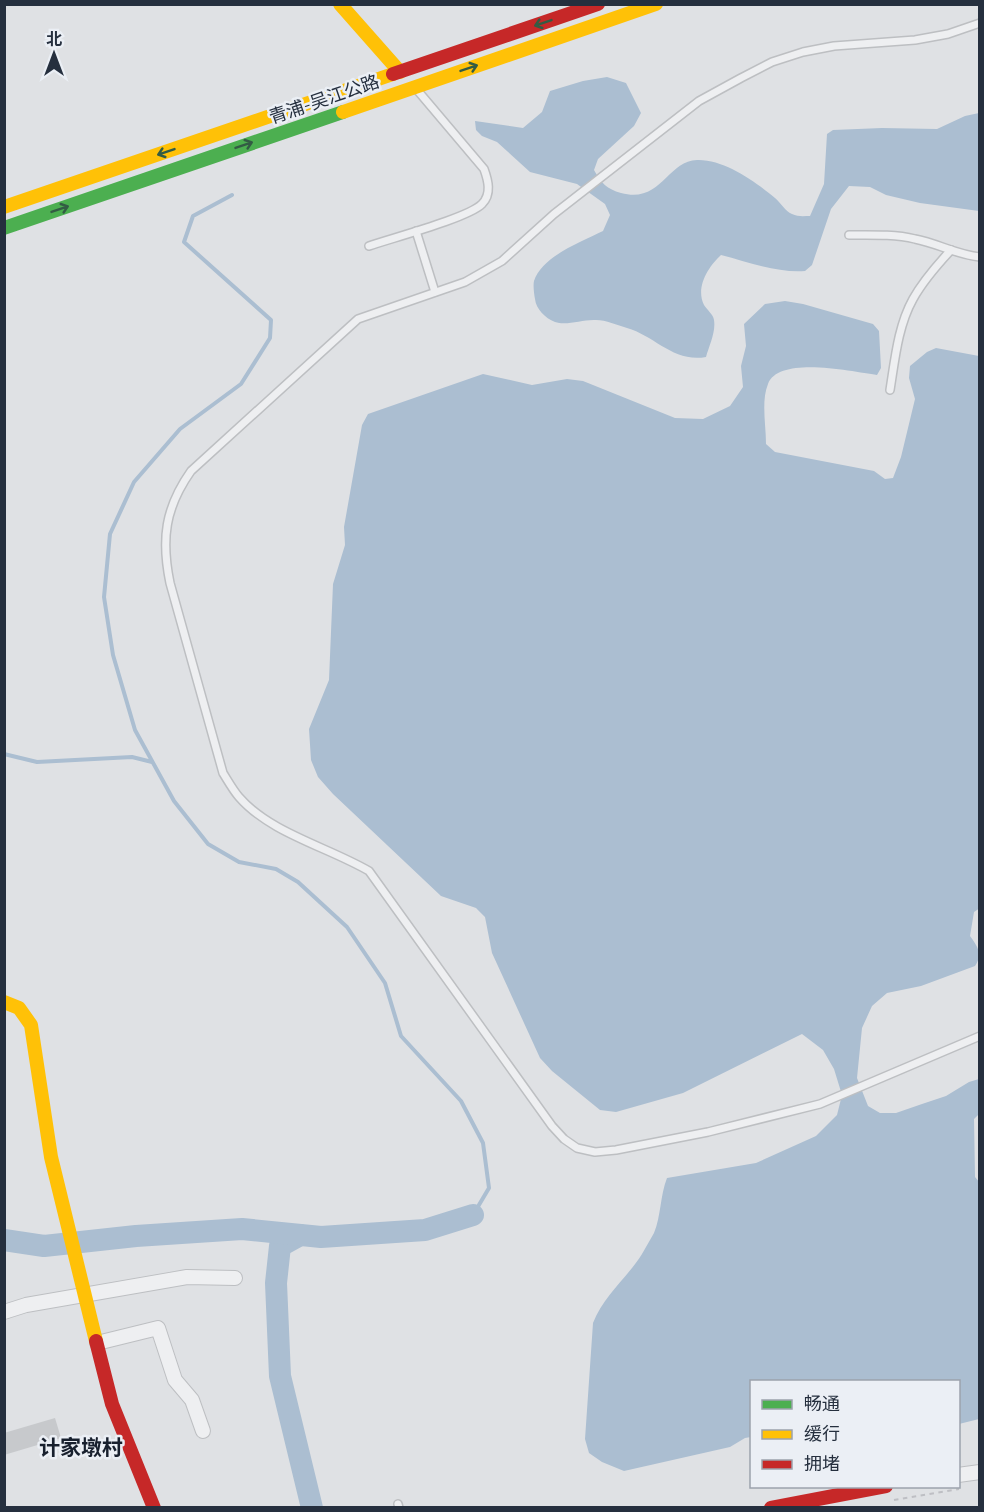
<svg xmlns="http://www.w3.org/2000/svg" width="984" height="1512" font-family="Quicksand,'Noto Sans SC',sans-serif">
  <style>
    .water { fill: #abbed1 }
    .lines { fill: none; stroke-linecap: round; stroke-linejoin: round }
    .stream { stroke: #abbed1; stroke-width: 4 }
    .river { stroke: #abbed1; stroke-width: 22 }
    .building { fill: #c7c9cc }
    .lane-casing { stroke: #bdbfc2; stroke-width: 10 }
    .street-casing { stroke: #bdbfc2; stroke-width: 16 }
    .path { stroke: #bebfc4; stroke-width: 2; stroke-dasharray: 4.5 4.5; stroke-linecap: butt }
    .lane { stroke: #eeeff1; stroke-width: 7 }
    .street { stroke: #eeeff1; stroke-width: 14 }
    .fast { stroke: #4caf50; stroke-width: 14 }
    .slow { stroke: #ffc107; stroke-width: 14 }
    .jam { stroke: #c62828; stroke-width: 14 }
    .oneway { stroke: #335c44 }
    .labels { text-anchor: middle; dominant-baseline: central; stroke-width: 5; stroke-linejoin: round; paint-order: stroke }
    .street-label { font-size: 18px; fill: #252f3e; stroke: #ebeff5 }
    .quarter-label { font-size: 21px; font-weight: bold; fill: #18202e; stroke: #ebeff5 }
  </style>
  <rect width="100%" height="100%" fill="#dfe1e4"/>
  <g class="water">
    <path d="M607 77 626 83 641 113 634 126 598 159 594 170C601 183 607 189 621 193 661 204 667 161 697 160 724 159 756 182 775 198 781 203 785 211 792 214 798 217 804 216 810 216L824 184 827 134 833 130 882 128 937 129 965 116 979 113V211L920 203 886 195 870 187 849 186 831 209 812 265 805 271C777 273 748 262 721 255 709 266 695 287 704 305 707 310 713 314 714 320 716 332 709 346 706 357 674 363 655 336 627 328 617 325 606 320 596 320 583 319 567 326 555 322 545 318 536 309 535 299 534 294 533 285 534 281 542 256 583 241 603 231L610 215 605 204 577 184 530 172 497 142 482 136 476 130 475 121 523 128 542 112 550 91 583 81Z"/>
    <path d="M785 301 803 304 873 324 879 331 881 368 877 375C853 372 779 355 768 384 761 401 766 425 766 444L775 452 874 471 885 479 893 478 901 457 915 399 909 378 910 366 927 352 936 348 979 356 980 908 974 912 970 936C978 947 983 954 975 966L921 986 887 993 872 1006 862 1028 857 1078 868 1106 880 1113H896L922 1104 946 1096 969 1082 979 1079V1114L974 1119 975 1177 980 1183 979 1419 959 1424 958 1382H752L751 1437 745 1438 730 1447 624 1471 602 1462 589 1453 585 1439 593 1323C604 1295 627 1278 642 1254 646 1247 650 1240 654 1233 661 1216 660 1196 667 1178L756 1163 816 1136 837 1115 842 1095 834 1069 823 1050 802 1034 683 1093 616 1112 600 1110 552 1071 540 1058 492 953 485 917 476 908 441 896 333 794 318 777 311 760 309 729 329 680 333 584 345 545 344 527 362 425 368 414 483 374 532 385 567 379 583 381 675 418 703 419 730 406 743 387 741 366 746 346 744 324 765 304Z"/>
  </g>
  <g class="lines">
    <g class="stream">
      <path d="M232 195 193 216 184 242 271 320 270 338 241 384 180 429 134 482 110 534 104 597 113 655 135 730 174 801 208 844 239 862 276 869 298 882 347 927 385 983 401 1036 461 1101 483 1143 489 1188 473 1215"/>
      <path d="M4 754 37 762 132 757 152 762"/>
    </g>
    <g class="river">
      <path d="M300 1235 280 1246 276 1283 280 1376 312 1508"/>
      <path d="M4 1240 44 1246 136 1236 242 1229 321 1237 425 1230 473 1215"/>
    </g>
  </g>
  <path class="building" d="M55 1418 61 1438 4 1455V1433Z"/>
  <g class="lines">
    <defs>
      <g id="lane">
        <path d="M980 23 948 34 915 40 834 46 803 52 772 62 741 78 699 101 554 214 502 261 465 282 358 319 191 471C165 508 161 539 170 583L223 773C228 781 233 790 239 797 270 833 328 847 369 871L552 1126 564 1139 577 1148 595 1152 616 1150 708 1132 820 1104 980 1036"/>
        <path d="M416 231 435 292"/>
        <path d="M849 235C871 235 894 234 915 239 937 243 957 255 980 257"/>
        <path d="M369 246C392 238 468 218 482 204 492 194 488 180 484 169L418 91"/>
        <path d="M890 390C895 359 898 326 913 299 923 281 937 265 951 250"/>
        <path d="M398 1504 399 1508"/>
      </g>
      <g id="street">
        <path d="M4 1312 26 1305 187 1277 235 1278"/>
        <path d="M97 1343 158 1328 175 1380 192 1400 203 1431"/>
        <path d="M958 1475 980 1472"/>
      </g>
    </defs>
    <use href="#lane" class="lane-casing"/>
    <use href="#street" class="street-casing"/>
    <path class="path" d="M894 1500 959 1489"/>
    <use href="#lane" class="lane"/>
    <use href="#street" class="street"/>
    <path class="fast" d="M4 228 343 112"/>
    <g class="slow">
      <path d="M340 4 400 72"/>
      <path d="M343 112 656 4"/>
      <path d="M4 207 393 74"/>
      <path d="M4 1002 19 1008 31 1025 51 1157 96 1341"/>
    </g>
    <g class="jam">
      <path d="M393 74 598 4"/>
      <path d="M96 1341 112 1404 154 1508"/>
      <path d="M771 1508 886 1486"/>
    </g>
  </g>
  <defs><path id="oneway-shaft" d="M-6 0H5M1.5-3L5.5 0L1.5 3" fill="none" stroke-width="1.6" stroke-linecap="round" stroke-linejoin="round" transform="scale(1.5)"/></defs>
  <g class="oneway">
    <use href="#oneway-shaft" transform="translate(543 23) rotate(161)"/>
    <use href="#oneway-shaft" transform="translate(469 68) rotate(-19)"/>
    <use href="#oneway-shaft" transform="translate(244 145) rotate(-19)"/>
    <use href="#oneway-shaft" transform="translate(166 152) rotate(161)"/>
    <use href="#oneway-shaft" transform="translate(60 209) rotate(-19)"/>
  </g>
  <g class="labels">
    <g class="street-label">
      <text transform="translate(324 99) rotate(-19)">青浦-吴江公路</text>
    </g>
    <g class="quarter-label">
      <text x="81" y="1447">计家墩村</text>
    </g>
  </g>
  <rect width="984" height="1512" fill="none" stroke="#252f3e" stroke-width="12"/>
  <rect x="750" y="1380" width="210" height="108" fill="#ebeff5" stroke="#9ca2ac" stroke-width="1.5"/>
  <rect x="762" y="1400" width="30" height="9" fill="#4caf50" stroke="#9ca2ac" stroke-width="1.5"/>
  <text x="804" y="1410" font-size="18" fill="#252f3e">畅通</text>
  <rect x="762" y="1430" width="30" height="9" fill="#ffc107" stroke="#9ca2ac" stroke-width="1.5"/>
  <text x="804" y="1440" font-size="18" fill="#252f3e">缓行</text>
  <rect x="762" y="1460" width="30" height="9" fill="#c62828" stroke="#9ca2ac" stroke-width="1.5"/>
  <text x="804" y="1470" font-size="18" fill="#252f3e">拥堵</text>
  <g transform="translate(54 54)" stroke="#ebeff5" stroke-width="4.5" paint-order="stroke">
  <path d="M0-4.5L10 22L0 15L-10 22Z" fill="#252f3e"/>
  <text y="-9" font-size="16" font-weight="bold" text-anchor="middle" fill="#252f3e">北</text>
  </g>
</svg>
